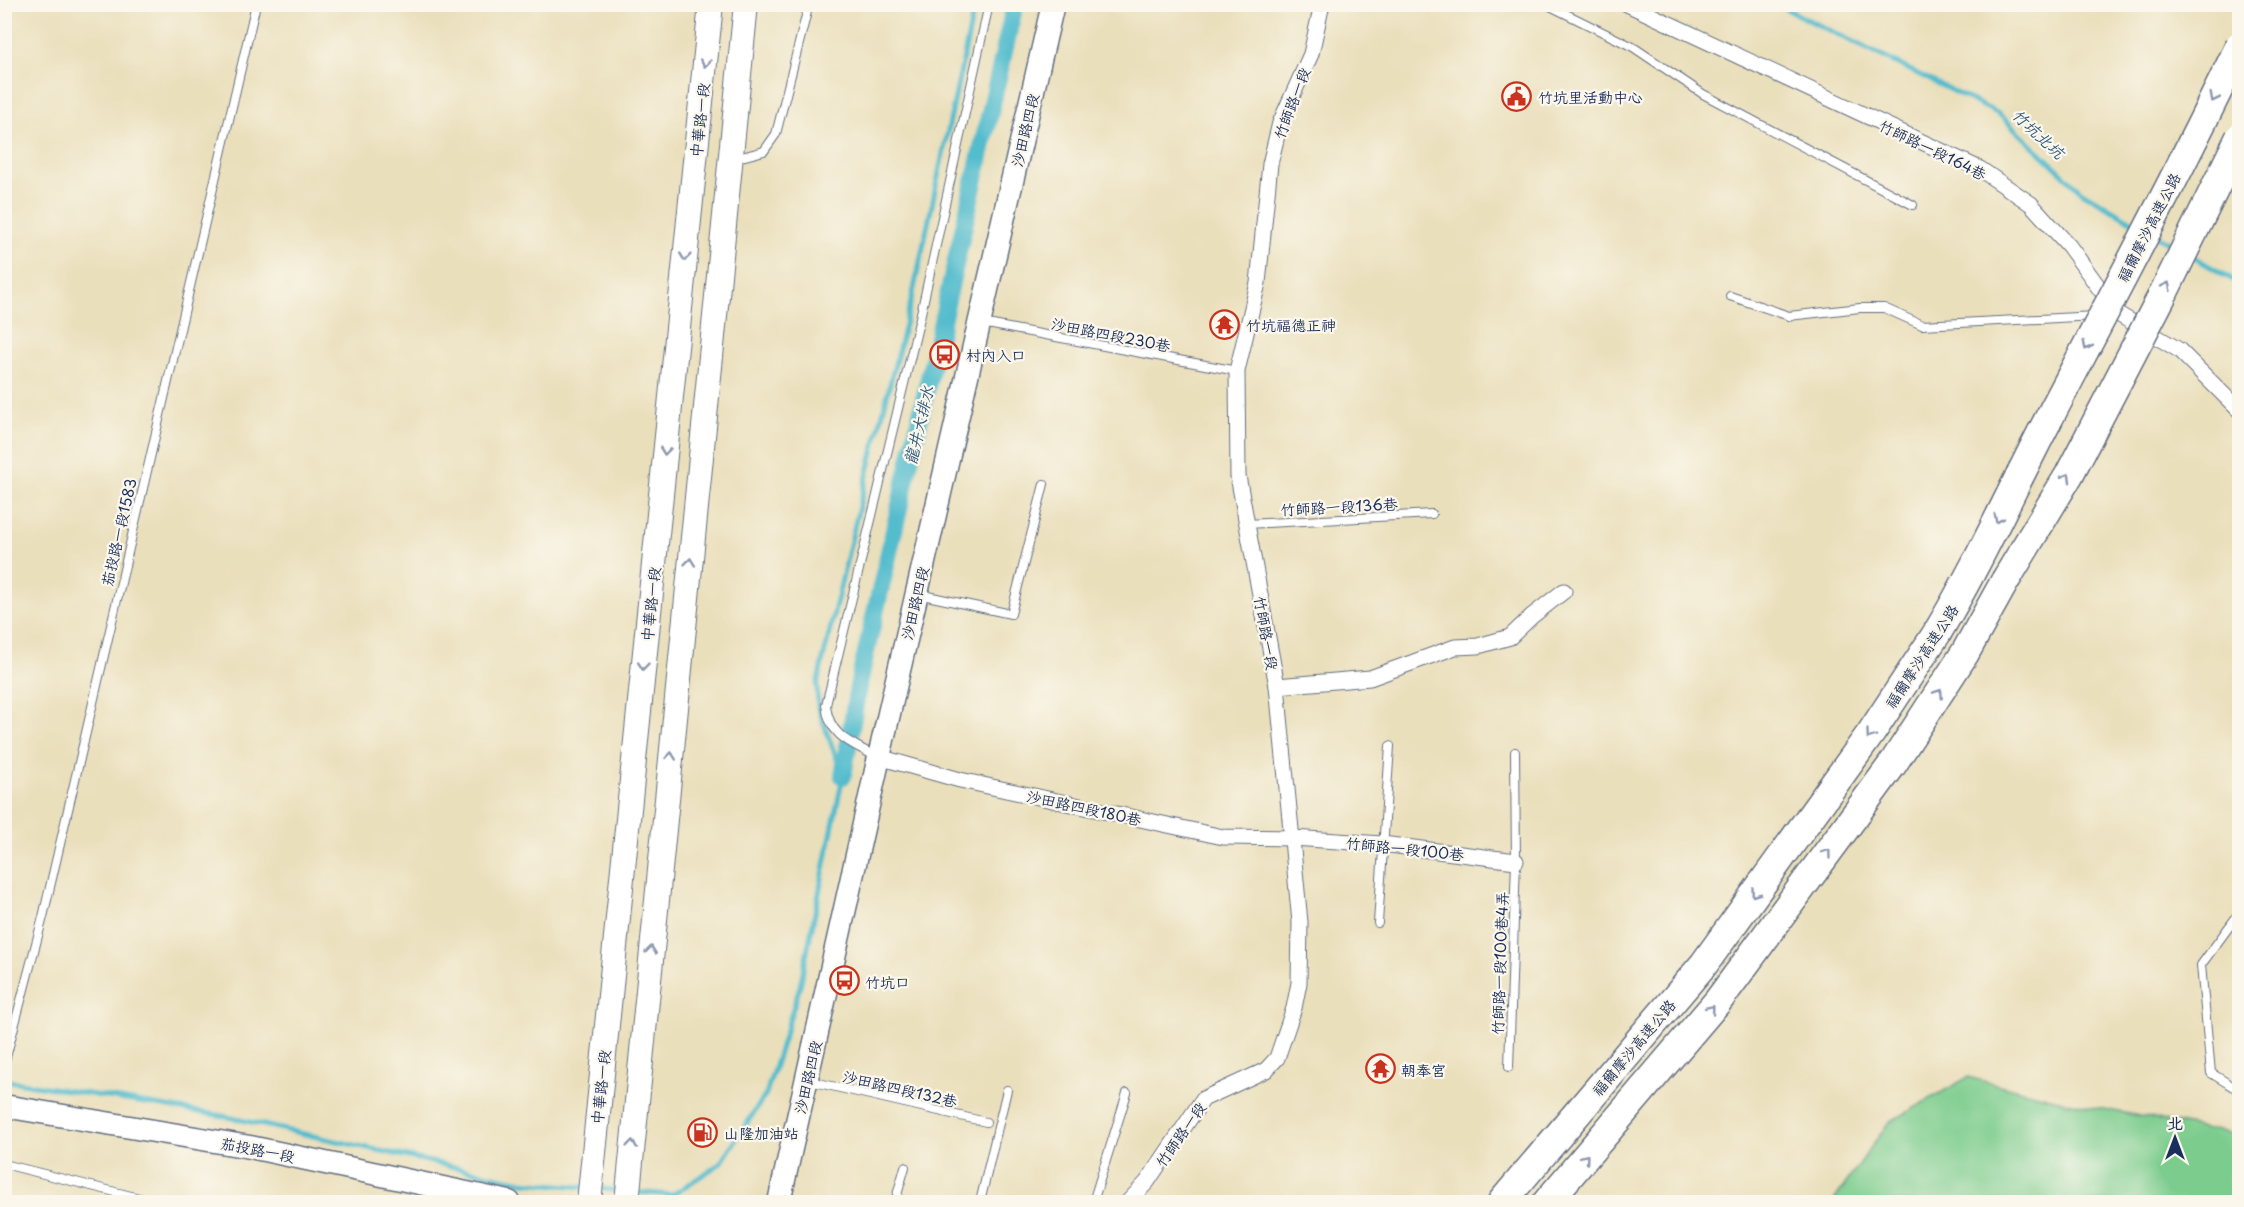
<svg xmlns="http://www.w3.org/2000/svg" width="2244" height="1207" font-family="'Playpen Sans','LXGW WenKai TC',sans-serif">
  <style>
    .green { fill: #7ccc8d; stroke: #4c7e76; stroke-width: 1.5 }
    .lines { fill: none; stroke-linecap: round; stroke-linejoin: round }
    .stream { stroke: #52bccd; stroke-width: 5 }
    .canal { stroke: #52bccd; stroke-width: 18 }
    .lane-casing { stroke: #636d7f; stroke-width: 10 }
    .street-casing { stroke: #636d7f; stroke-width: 17 }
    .secondary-casing { stroke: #636d7f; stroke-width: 25 }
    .primary-casing { stroke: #636d7f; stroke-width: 26 }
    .highway-casing { stroke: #636d7f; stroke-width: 31 }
    .lane { stroke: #fff; stroke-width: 8 }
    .street { stroke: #fff; stroke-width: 15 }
    .secondary { stroke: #fff; stroke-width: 22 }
    .primary { stroke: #fff; stroke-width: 24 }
    .highway { stroke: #fff; stroke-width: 28 }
    .highway-bridge-casing { stroke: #636d7f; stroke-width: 31; stroke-linecap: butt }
    .highway-bridge { stroke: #fff; stroke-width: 28 }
    .oneway { stroke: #8d97ae }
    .labels { text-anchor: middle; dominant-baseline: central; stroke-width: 4.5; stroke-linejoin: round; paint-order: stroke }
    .poi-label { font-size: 15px; fill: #1b2f5e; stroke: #fbf7ec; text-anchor: start }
    .street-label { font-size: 15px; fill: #1b2f5e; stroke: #fbf7ec }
    .water-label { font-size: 16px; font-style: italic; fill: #2c597f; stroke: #fbf7ec }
  </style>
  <rect width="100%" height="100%" fill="#fbf7ec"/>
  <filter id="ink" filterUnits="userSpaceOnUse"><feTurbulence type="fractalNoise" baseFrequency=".0167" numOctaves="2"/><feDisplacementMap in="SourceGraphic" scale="12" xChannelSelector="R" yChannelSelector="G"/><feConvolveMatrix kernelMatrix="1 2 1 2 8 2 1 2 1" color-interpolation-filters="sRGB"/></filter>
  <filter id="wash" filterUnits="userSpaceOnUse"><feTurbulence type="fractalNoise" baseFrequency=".008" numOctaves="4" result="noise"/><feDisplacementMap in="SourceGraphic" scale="24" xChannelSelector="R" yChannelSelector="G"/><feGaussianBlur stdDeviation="1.35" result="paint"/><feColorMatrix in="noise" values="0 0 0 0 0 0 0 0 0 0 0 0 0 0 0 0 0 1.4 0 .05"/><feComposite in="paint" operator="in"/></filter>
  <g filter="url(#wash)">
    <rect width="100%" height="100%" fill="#eadfbb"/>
    <path class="green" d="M1968 1077 2062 1101 2229 1133 2239 1141V1202H1833L1888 1123Z"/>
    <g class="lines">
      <g class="stream">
        <path d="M1776 4 1999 114 2082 192 2140 226"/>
        <path d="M2155 235 2176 247"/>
        <path d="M2192 256 2240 284"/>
        <path d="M4 1080 223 1116 522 1182 583 1187"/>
        <path d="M596 1188 622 1191"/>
        <path d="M634 1192 672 1195 721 1163 766 1094 800 986 843 776 818 708 817 685 859 507 914 289 975 4"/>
      </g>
      <path class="canal" d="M843 776 858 687 1015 4"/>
    </g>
  </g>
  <g filter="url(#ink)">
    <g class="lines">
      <defs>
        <g id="lane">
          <path d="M1546 4 1633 47 1703 94 1913 205"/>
          <path d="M734 159 764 151 776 134 809 4"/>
          <path d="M1730 296 1789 316 1860 308H1884L1922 325 2095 316"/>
          <path d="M982 323 1237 371"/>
          <path d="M1247 524 1432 514"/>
          <path d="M918 594 1011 614 1044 484"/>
          <path d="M877 757C852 743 829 737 826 705L920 318 989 4"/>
          <path d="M2240 912 2201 965 2211 1073 2240 1091"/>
          <path d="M1378 923 1390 746"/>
          <path d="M4 1065 43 917 256 4"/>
          <path d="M1509 1067 1516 861 1515 752"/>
          <path d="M810 1081 986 1122"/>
          <path d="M4 1164 155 1202"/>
          <path d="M895 1202 905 1167"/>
          <path d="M980 1202 1007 1090"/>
          <path d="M1093 1202 1127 1093"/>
        </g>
        <g id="street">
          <path d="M1627 4 1980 169 2031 204 2069 246 2118 314 2179 350 2240 411"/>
          <path d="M1277 686 1370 678 1455 647 1478 646 1510 637 1532 616 1564 591"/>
          <path d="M879 757 960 780 1223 837 1293 838 1382 844 1516 861"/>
          <path d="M1128 1202 1147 1182 1203 1099 1266 1070 1277 1058 1294 1008 1299 983 1300 922 1277 686 1238 476 1237 371 1258 283 1270 164 1280 123 1311 54 1322 4"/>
        </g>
        <g id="secondary">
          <path d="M4 1106 250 1147 509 1202"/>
          <path d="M779 1202 879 757 1053 4"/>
        </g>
        <g id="primary">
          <path d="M589 1202 711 4"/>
          <path d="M627 1202 746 4"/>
        </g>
        <g id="highway">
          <path d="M1502 1202 1704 964 1871 733 1937 633"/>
          <path d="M1547 1202 1718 1001 1892 765 1965 653 2005 581"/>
        </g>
      </defs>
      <use href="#lane" class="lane-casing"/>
      <use href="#street" class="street-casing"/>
      <use href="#secondary" class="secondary-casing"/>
      <use href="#primary" class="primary-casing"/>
      <use href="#highway" class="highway-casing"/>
      <use href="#lane" class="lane"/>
      <use href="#street" class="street"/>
      <use href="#secondary" class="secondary"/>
      <use href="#primary" class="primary"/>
      <use href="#highway" class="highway"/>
      <defs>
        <g id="highway-bridge">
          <path d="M2005 581 2069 475 2162 296 2240 137"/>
          <path d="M1937 633C1978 565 2011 491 2048 420 2113 296 2179 172 2240 45"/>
        </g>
      </defs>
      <use href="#highway-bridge" class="highway-bridge-casing"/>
      <use href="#highway-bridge" class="highway-bridge"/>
    </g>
    <defs><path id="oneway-chevron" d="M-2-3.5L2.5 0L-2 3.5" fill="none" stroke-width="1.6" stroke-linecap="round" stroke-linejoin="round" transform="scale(1.5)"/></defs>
    <g class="oneway">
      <use href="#oneway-chevron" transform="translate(705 63) rotate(96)"/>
      <use href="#oneway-chevron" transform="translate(2214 98) rotate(116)"/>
      <use href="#oneway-chevron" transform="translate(685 257) rotate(96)"/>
      <use href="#oneway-chevron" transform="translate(2167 286) rotate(-64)"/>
      <use href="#oneway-chevron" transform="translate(2087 346) rotate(117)"/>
      <use href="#oneway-chevron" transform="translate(665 451) rotate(96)"/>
      <use href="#oneway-chevron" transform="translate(2067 477) rotate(-60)"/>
      <use href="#oneway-chevron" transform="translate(1998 519) rotate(116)"/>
      <use href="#oneway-chevron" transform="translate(690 562) rotate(-84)"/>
      <use href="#oneway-chevron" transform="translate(643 666) rotate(96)"/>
      <use href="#oneway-chevron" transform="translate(1939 693) rotate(-57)"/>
      <use href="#oneway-chevron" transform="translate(1870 735) rotate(125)"/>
      <use href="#oneway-chevron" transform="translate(671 756) rotate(-84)"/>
      <use href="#oneway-chevron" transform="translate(1827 853) rotate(-54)"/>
      <use href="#oneway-chevron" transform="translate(1755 893) rotate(126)"/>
      <use href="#oneway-chevron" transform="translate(651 950) rotate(-84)"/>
      <use href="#oneway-chevron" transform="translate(1711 1009) rotate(-50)"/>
      <use href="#oneway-chevron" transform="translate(632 1144) rotate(-84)"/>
      <use href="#oneway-chevron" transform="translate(1585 1158) rotate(-50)"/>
    </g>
  </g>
  <defs>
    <symbol id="civic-ring" viewBox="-11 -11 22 22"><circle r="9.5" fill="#fbf7ec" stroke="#c8321e" stroke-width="1.5"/><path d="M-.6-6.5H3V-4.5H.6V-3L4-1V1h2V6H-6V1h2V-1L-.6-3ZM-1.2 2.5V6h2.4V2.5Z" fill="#c8321e"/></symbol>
    <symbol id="temple-ring" viewBox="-11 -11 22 22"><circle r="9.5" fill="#fbf7ec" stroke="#c8321e" stroke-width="1.5"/><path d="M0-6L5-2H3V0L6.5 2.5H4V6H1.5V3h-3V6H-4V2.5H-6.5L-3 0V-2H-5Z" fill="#c8321e"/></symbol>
    <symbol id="bus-ring" viewBox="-11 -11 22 22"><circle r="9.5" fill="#fbf7ec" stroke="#c8321e" stroke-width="1.5"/><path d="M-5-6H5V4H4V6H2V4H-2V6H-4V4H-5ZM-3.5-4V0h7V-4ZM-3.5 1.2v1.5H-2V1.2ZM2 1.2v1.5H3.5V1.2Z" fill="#c8321e"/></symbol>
    <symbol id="fuel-ring" viewBox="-11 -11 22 22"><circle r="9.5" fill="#fbf7ec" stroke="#c8321e" stroke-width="1.5"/><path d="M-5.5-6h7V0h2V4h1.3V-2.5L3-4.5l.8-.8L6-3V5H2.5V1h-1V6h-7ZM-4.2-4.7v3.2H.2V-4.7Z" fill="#c8321e"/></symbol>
  </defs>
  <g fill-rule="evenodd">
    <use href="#civic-ring" x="1500" y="80" width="33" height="33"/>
    <use href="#temple-ring" x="1208" y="308" width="33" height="33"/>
    <use href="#bus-ring" x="928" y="338" width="33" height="33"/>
    <use href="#bus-ring" x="828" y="964" width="33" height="33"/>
    <use href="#temple-ring" x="1364" y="1052" width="33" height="33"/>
    <use href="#fuel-ring" x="686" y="1116" width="33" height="33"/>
  </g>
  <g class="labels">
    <g class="poi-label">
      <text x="1538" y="96">竹坑里活動中心</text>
      <text x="1246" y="324">竹坑福德正神</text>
      <text x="966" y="354">村內入口</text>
      <text x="865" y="981">竹坑口</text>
      <text x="1401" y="1069">朝奉宮</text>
      <text x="724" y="1132">山隆加油站</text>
    </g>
    <g class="street-label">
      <text transform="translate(1291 103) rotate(-69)">竹師路一段</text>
      <text transform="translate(699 120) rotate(-84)">中華路一段</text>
      <text transform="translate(1024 130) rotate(-77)">沙田路四段</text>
      <text transform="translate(1933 149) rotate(26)">竹師路一段164巷</text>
      <text transform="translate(2148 227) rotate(-63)">福爾摩沙高速公路</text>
      <text transform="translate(1111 334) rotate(11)">沙田路四段230巷</text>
      <text transform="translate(1339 506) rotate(-3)">竹師路一段136巷</text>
      <text transform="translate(118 532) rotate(-77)">茄投路一段1583</text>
      <text transform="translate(914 603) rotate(-77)">沙田路四段</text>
      <text transform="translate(650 604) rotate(-84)">中華路一段</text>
      <text transform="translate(1267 633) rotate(80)">竹師路一段</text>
      <text transform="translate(1921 656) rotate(-57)">福爾摩沙高速公路</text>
      <text transform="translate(1084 807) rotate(12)">沙田路四段180巷</text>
      <text transform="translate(1405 848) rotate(6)">竹師路一段100巷</text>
      <text transform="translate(1499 963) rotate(-88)">竹師路一段100巷4弄</text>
      <text transform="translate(1633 1047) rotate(-50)">福爾摩沙高速公路</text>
      <text transform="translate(807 1077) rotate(-77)">沙田路四段</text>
      <text transform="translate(600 1087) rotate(-84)">中華路一段</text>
      <text transform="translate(900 1088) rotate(13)">沙田路四段132巷</text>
      <text transform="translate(1180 1134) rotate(-55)">竹師路一段</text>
      <text transform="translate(258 1149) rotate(11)">茄投路一段</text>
    </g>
    <g class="water-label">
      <text transform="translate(2039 133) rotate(43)">竹坑北坑</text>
      <text transform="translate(918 425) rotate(-77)">龍井大排水</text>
    </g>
  </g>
  <rect width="2244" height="1207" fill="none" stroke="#fbf7ec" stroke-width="24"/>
  <g transform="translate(2175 1138)" stroke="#fbf7ec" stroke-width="4.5" paint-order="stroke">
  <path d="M0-4.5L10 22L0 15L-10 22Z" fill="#1b2f5e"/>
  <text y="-9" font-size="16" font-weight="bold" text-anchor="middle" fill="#1b2f5e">北</text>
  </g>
</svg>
